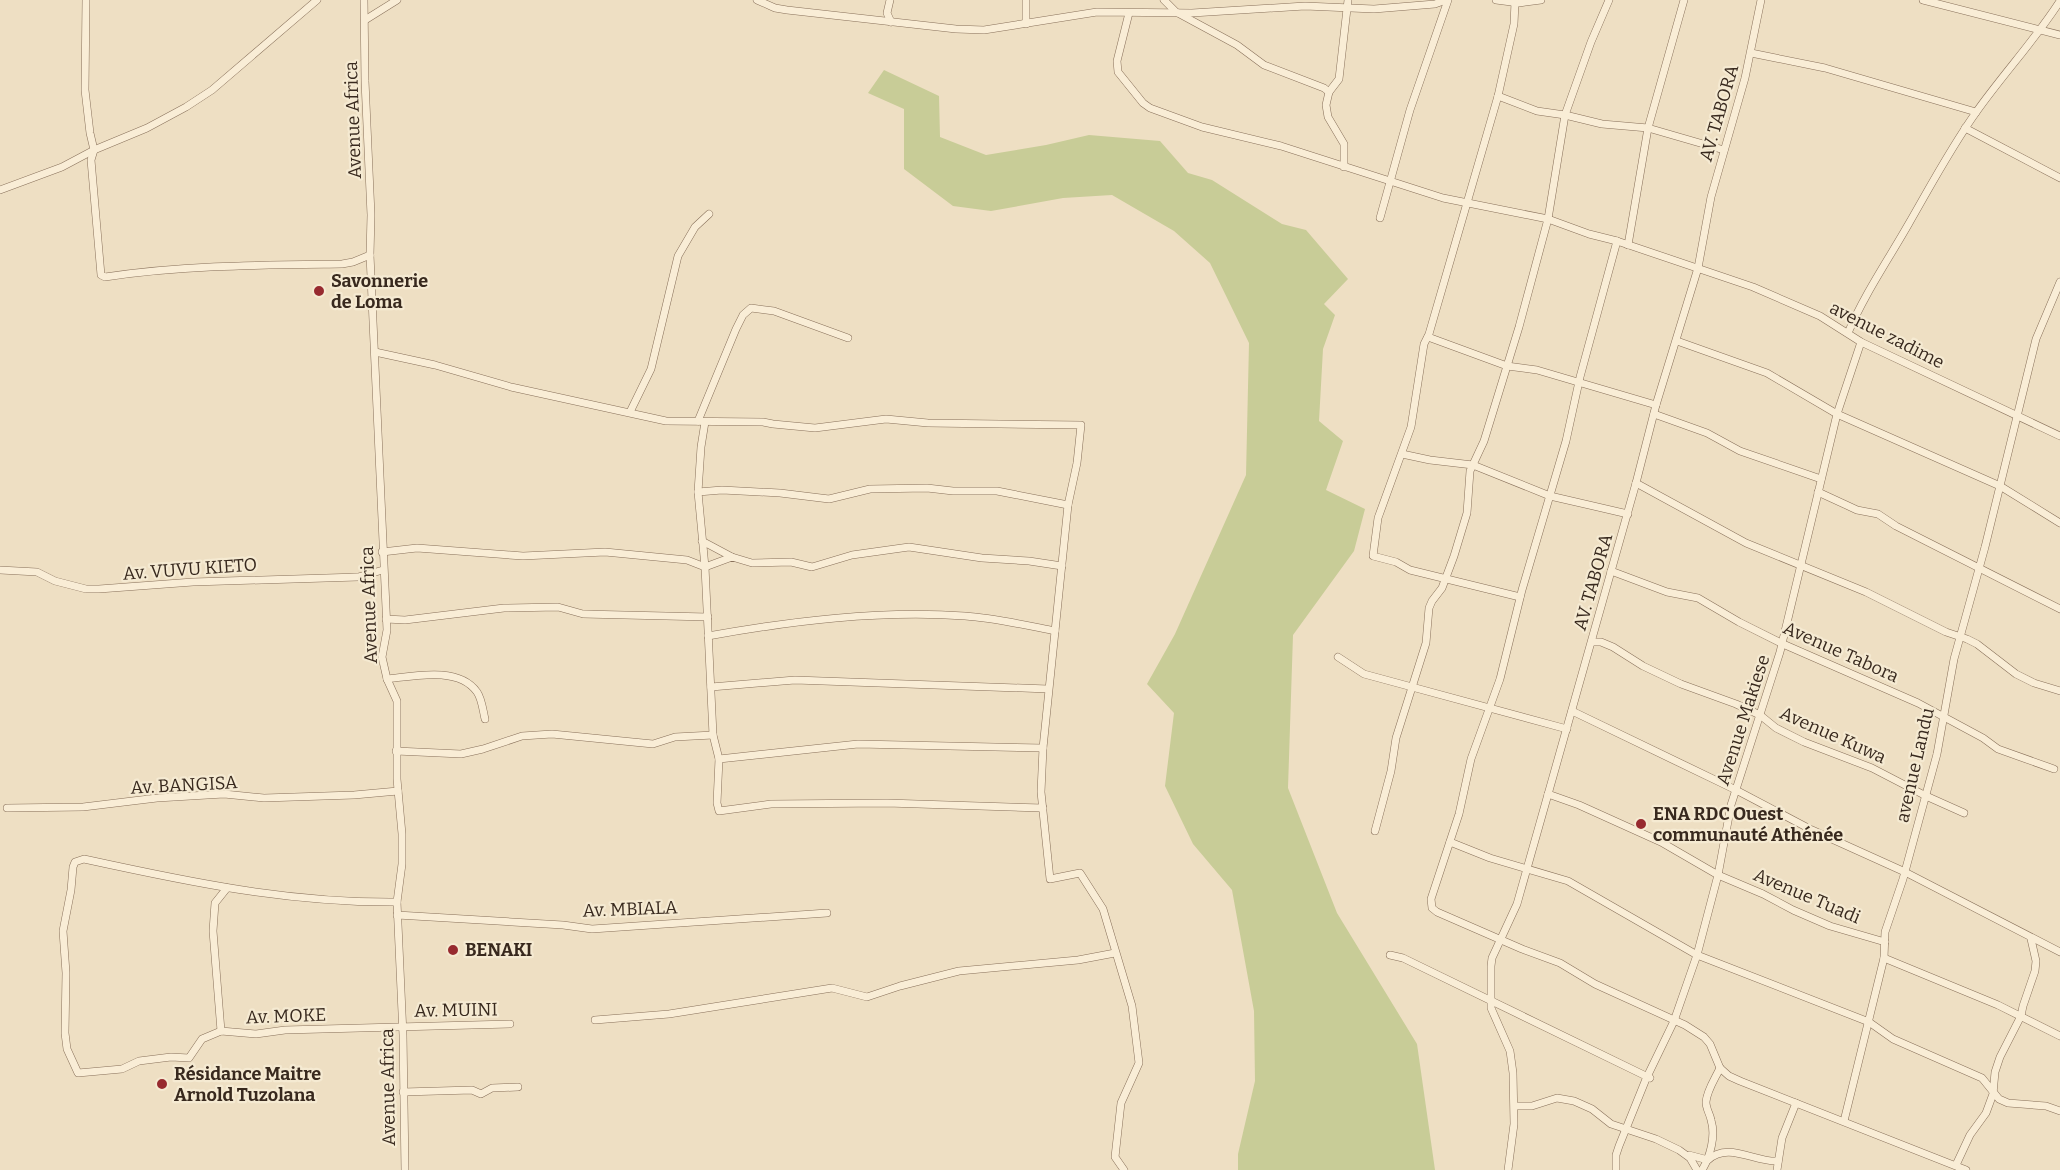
<svg xmlns="http://www.w3.org/2000/svg" width="2060" height="1170" font-family="Bitter,serif">
  <style>
    .green { fill: #c8cc97 }
    .lines { fill: none; stroke-linecap: round; stroke-linejoin: round }
    .minor-casing { stroke: #88705a; stroke-width: 8 }
    .minor { stroke: #f9edd6; stroke-width: 7 }
    .poi-dot { fill: #972a2f; stroke: #f5ead2; stroke-width: 2 }
    .labels { text-anchor: middle; dominant-baseline: central; stroke-width: 4.5; stroke-linejoin: round; paint-order: stroke }
    .street-label { font-size: 18px; fill: #38291e; stroke: #f5ead2 }
    .poi-label { font-size: 18px; font-weight: bold; fill: #38291e; stroke: #f5ead2; text-anchor: start }
  </style>
  <rect width="100%" height="100%" fill="#eedfc3"/>
  <path class="green" d="M884 70 939 96 940 137 986 155 1046 145 1089 135 1160 141 1188 173 1212 180 1282 224 1306 230 1348 279 1324 304 1335 315 1323 349 1319 421 1343 441 1326 490 1365 509 1354 551 1293 635 1288 788 1337 913 1417 1044 1435 1170H1238V1154L1255 1081 1254 1011 1232 890 1193 844 1165 786 1174 713 1147 684 1175 634 1246 475 1249 343 1210 263 1174 231 1112 195 1063 198 991 211 953 206 904 169V109L868 93Z"/>
  <g class="lines">
    <defs>
      <g id="minor">
        <path d="M86 0 85 90 90 133 94 150 91 160 101 275 105 277C184 265 263 265 342 264L353 262 370 255"/>
        <path d="M364 0 365 81 371 215 370 255 387 630 382 657 387 679 397 701V779L402 834V864L397 902 403 1035 405 1170"/>
        <path d="M757 0 775 8 787 10 956 29 984 30 1097 12 1192 13 1305 6 1374 9 1435 4 1446 0"/>
        <path d="M890 0 887 13 891 22"/>
        <path d="M1026 0V24"/>
        <path d="M1164 0 1176 12 1237 45 1264 65 1324 88 1329 92"/>
        <path d="M1496 0 1519 3 1541 0"/>
        <path d="M1923 0 2060 35"/>
        <path d="M1515 2 1514 24 1498 96 1429 334 1424 344 1411 427 1378 518 1373 556 1396 562 1410 570 1520 597"/>
        <path d="M1129 13 1117 61 1118 72 1143 103 1150 108 1202 127 1281 146 1443 198 1548 219 1589 234 1617 241 1753 287 1820 316 1861 342 2060 436"/>
        <path d="M365 20 397 0"/>
        <path d="M1751 53 1825 68 1976 112"/>
        <path d="M1498 96 1537 111 1565 115 1602 124 1648 128 1724 150"/>
        <path d="M1965 128 2060 178"/>
        <path d="M1344 167V144L1328 117 1326 105 1329 92 1339 79 1348 0"/>
        <path d="M0 190 62 167 94 150 147 128 186 107 212 90 317 0"/>
        <path d="M1380 218 1410 110 1448 0"/>
        <path d="M1617 241 1580 377 1566 441 1522 590 1500 679 1471 759 1459 814 1431 899 1432 908 1437 912 1522 949 1560 963 1595 984 1685 1025 1704 1037 1710 1044 1720 1068 1729 1076 1740 1081 1966 1170"/>
        <path d="M1628 245 1648 128 1684 0"/>
        <path d="M1848 333C1864 295 1888 260 1908 225 1930 187 1951 147 1977 111 2004 73 2035 40 2060 1"/>
        <path d="M1428 337 1507 366 1537 370 1656 405"/>
        <path d="M1677 341 1767 373 1837 414 2000 486 2060 523"/>
        <path d="M375 352 435 365 511 387 666 421 763 422 773 424 815 428 886 419 928 423 1081 425 1077 463 1068 505 1043 748 1041 792 1050 879 1080 873 1103 909 1132 1006 1139 1063 1121 1103 1115 1157 1124 1170"/>
        <path d="M630 412 651 369 678 256 695 227 709 214"/>
        <path d="M1654 414 1707 433 1740 451 1821 479"/>
        <path d="M698 421 736 329 743 315 751 308 774 311 848 338"/>
        <path d="M705 422 701 447 698 492 705 567 713 735 719 759 717 803 719 811 771 804 887 803 1043 808"/>
        <path d="M1402 454 1430 460 1473 465 1550 496 1628 514"/>
        <path d="M1636 483 1746 543 1866 592 1946 632 1967 639 1977 644 2016 674 2034 683 2060 691"/>
        <path d="M698 492 722 490 780 493 829 499 870 489 927 488 953 491H997L1068 505"/>
        <path d="M1818 492 1857 510 1878 514 1896 526 2060 609"/>
        <path d="M702 541 732 557"/>
        <path d="M382 552 417 548 523 556 605 552 687 560 705 567 732 557 752 563 791 562 812 567 852 555 909 547 982 558 1029 561 1062 566"/>
        <path d="M0 570 37 572 55 581 86 589H99L193 582 358 577 383 570"/>
        <path d="M1611 571 1667 592 1698 598 1739 622 1783 644 1918 703 1983 738 1998 749 2054 769"/>
        <path d="M386 619 405 620 504 608 558 607 583 614 708 617"/>
        <path d="M708 636C792 621 879 610 965 616 995 618 1025 625 1055 631"/>
        <path d="M1592 642H1601L1613 647 1643 666 1681 684 1736 704 1760 715 1776 728 1804 742 1872 768 1926 796 1964 813"/>
        <path d="M1338 657 1364 674 1567 729"/>
        <path d="M387 679C414 676 459 666 477 692 482 699 483 711 485 719"/>
        <path d="M711 687 795 680 1048 689"/>
        <path d="M1572 711 1736 790 1812 830 1905 872 2060 952"/>
        <path d="M396 751 461 754 483 749 522 736 552 734 653 744 675 737 713 735"/>
        <path d="M719 759 858 744 1043 748"/>
        <path d="M1548 794 1579 805 1661 842 1718 875 1763 894 1793 910 1830 926 1885 942"/>
        <path d="M7 808 83 807 157 798 224 794 264 798 354 795 398 791"/>
        <path d="M1375 831 1391 771 1396 738 1426 643 1429 608 1432 601 1442 588 1454 556 1467 513 1470 471 1484 441 1519 327 1548 219 1565 115 1591 42 1609 0"/>
        <path d="M1450 842 1490 858 1568 881 1697 955 1869 1022 1893 1039 1982 1078 1999 1099 2008 1103 2046 1106 2060 1111"/>
        <path d="M397 902C289 903 189 882 84 859L75 862 73 867 71 890 63 931 66 973 65 1033 67 1049 78 1073 122 1069 139 1061 171 1057 189 1058 202 1039 221 1031 256 1034 285 1030 510 1024"/>
        <path d="M397 915 563 925 592 929 827 913"/>
        <path d="M1390 955 1403 958 1650 1078"/>
        <path d="M1884 958 1998 1005 2060 1036"/>
        <path d="M595 1020 669 1014 832 988 867 997 900 986 959 971 1078 960 1115 953"/>
        <path d="M221 1031 213 931 215 903 227 888"/>
        <path d="M403 1092 472 1090 481 1094 492 1088 518 1087"/>
        <path d="M1515 1106H1532L1557 1098 1574 1101 1592 1109 1611 1124 1656 1139 1679 1150 1690 1158 1697 1170"/>
        <path d="M1844 1121 1884 958 1885 932 1903 879 1937 754 1954 659 1985 547 2036 339 2060 282"/>
        <path d="M1689 1155 1708 1160C1728 1141 1756 1163 1778 1161"/>
        <path d="M1956 1165 1970 1135 1986 1113 1993 1094 1995 1072 2000 1057 2021 1016 2023 1006 2035 971 2036 961 2031 939"/>
        <path d="M1508 1170 1514 1124 1513 1073 1510 1051 1491 1008V966L1492 958 1517 904 1636 483 1656 405 1698 268 1711 197 1745 78 1761 0"/>
        <path d="M1616 1170V1155L1619 1146 1646 1079 1674 1021 1697 955 1718 875 1731 805 1780 652 1837 414 1861 342"/>
        <path d="M1702 1170C1710 1157 1716 1136 1711 1120 1710 1114 1706 1109 1706 1102 1707 1090 1715 1079 1720 1068"/>
        <path d="M1777 1170 1782 1138 1796 1103"/>
      </g>
    </defs>
    <use href="#minor" class="minor-casing"/>
    <use href="#minor" class="minor"/>
  </g>
  <g class="poi-dot">
    <circle cx="319" cy="291" r="6"/>
    <circle cx="1641" cy="824" r="6"/>
    <circle cx="453" cy="950" r="6"/>
    <circle cx="162" cy="1084" r="6"/>
  </g>
  <g class="labels">
    <g class="street-label">
      <text transform="translate(1719 113) rotate(-74)">AV. TABORA</text>
      <text transform="translate(353 120) rotate(-92)">Avenue Africa</text>
      <text transform="translate(1887 335) rotate(27)">avenue zadime</text>
      <text transform="translate(190 569) rotate(-4)">Av. VUVU KIETO</text>
      <text transform="translate(1593 582) rotate(-74)">AV. TABORA</text>
      <text transform="translate(369 605) rotate(-92)">Avenue Africa</text>
      <text transform="translate(1841 652) rotate(24)">Avenue Tabora</text>
      <text transform="translate(1743 720) rotate(-72)">Avenue Makiese</text>
      <text transform="translate(1833 735) rotate(24)">Avenue Kuwa</text>
      <text transform="translate(1915 765) rotate(-77)">avenue Landu</text>
      <text transform="translate(184 785) rotate(-3)">Av. BANGISA</text>
      <text transform="translate(1807 896) rotate(23)">Avenue Tuadi</text>
      <text transform="translate(630 909) rotate(-2)">Av. MBIALA</text>
      <text transform="translate(456 1010) rotate(-1)">Av. MUINI</text>
      <text transform="translate(286 1016) rotate(-2)">Av. MOKE</text>
      <text transform="translate(388 1087) rotate(-91)">Avenue Africa</text>
    </g>
    <g class="poi-label">
      <text x="331" y="281">Savonnerie<tspan x="331" dy="21">de Loma</tspan></text>
      <text x="1653" y="814">ENA RDC Ouest<tspan x="1653" dy="21">communauté Athénée</tspan></text>
      <text x="465" y="950">BENAKI</text>
      <text x="174" y="1074">Résidance Maitre<tspan x="174" dy="21">Arnold Tuzolana</tspan></text>
    </g>
  </g>
</svg>
